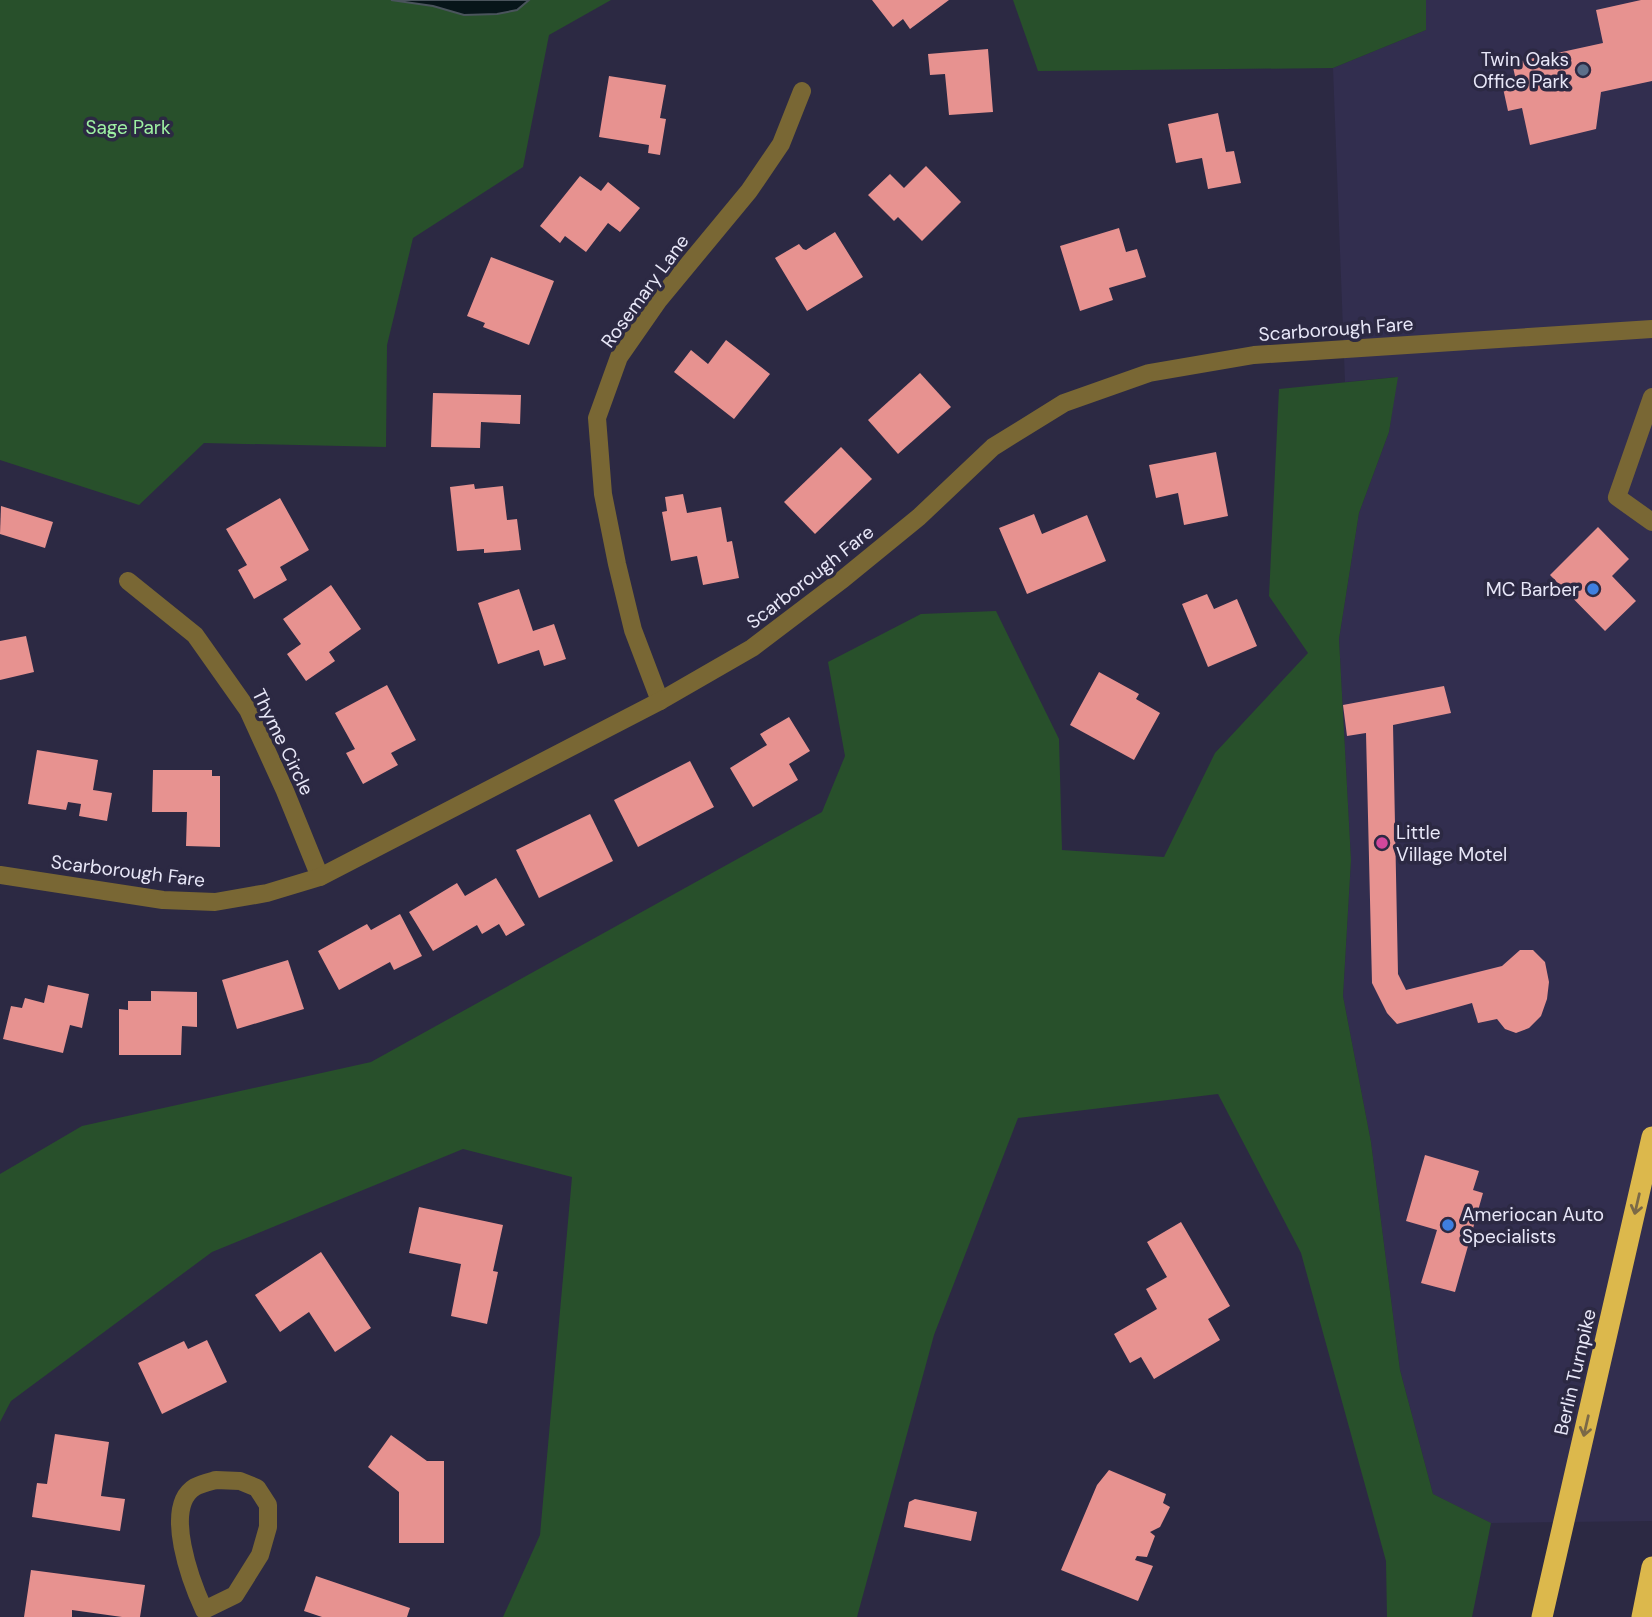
<svg xmlns="http://www.w3.org/2000/svg" width="1652" height="1617" font-family="'DM Sans',sans-serif">
  <style>
    .built { fill: #322e4f }
    .green { fill: #28502b }
    .water { fill: #071519; stroke: #4a545c; stroke-width: 2 }
    .building { fill: #e79290 }
    .lines { fill: none; stroke-linecap: round; stroke-linejoin: round }
    .lane { stroke: #796734; stroke-width: 18 }
    .street { stroke: #796734; stroke-width: 18 }
    .highway { stroke: #dcb84c; stroke-width: 21 }
    .oneway { stroke: #7b6947 }
    .service-dot { fill: #5c6f8a; stroke: #2c2943; stroke-width: 2.5 }
    .shop-dot { fill: #3f7fe0; stroke: #2c2943; stroke-width: 2.5 }
    .hotel-dot { fill: #d1479c; stroke: #2c2943; stroke-width: 2.5 }
    .labels { text-anchor: middle; dominant-baseline: central; stroke-width: 7; stroke-linejoin: round; paint-order: stroke }
    .poi-label { font-size: 19px; fill: #e8e7f8; stroke: #2c2943; text-anchor: end }
    .park-label { font-size: 19px; fill: #9ef1a3; stroke: #2c2943 }
    .street-label { font-size: 19px; fill: #e8e7f8; stroke: #2c2943 }
  </style>
  <rect width="100%" height="100%" fill="#2c2943"/>
  <path class="built" d="M1426 0H1652V1521L1491 1523 1433 1494 1400 1370 1371 1142 1343 996 1351 860 1339 639 1359 513 1389 432 1397 377 1345 382 1333 68 1426 30Z"/>
  <g class="green">
    <path d="M0 0H611L549 35 523 167 413 238 387 345 386 447 204 443 139 505 0 460Z"/>
    <path d="M1013 0H1426V30L1333 68 1038 71Z"/>
    <path d="M1398 377 1389 432 1359 513 1339 639 1351 860 1343 996 1371 1142 1400 1370 1433 1494 1491 1523 1472 1617H1387L1386 1561 1301 1253 1218 1094 1018 1118 934 1335 857 1617H503L540 1535 572 1177 463 1149 212 1252 11 1401 0 1422V1174L82 1126 371 1062 822 812 845 756 828 662 921 614 996 611 1059 739 1062 850 1164 857 1215 753 1308 653 1269 596 1279 389Z"/>
  </g>
  <path class="water" d="M391 0H529L517 10 497 14 464 15 433 6Z"/>
  <g class="building">
    <path d="M872 0H949L910 29 903 19 893 27Z"/>
    <path d="M1641 0H1652V81L1601 92 1596 129 1530 145 1522 108 1508 111 1501 79 1515 76 1512 63 1603 43 1596 10Z"/>
    <path d="M988 49 993 112 949 115 945 74 930 75 928 54Z"/>
    <path d="M609 76 666 85 660 118 666 119 660 155 648 153 649 145 599 137Z"/>
    <path d="M1218 113 1226 152 1234 151 1241 183 1208 189 1202 158 1176 163 1168 124Z"/>
    <path d="M926 166 961 202 922 241 898 217 894 221 868 195 890 174 904 188Z"/>
    <path d="M580 176 601 191 608 182 640 208 620 232 608 223 586 252 565 236 560 243 540 226Z"/>
    <path d="M1119 228 1126 252 1137 249 1146 277 1109 288 1113 300 1080 311 1060 246Z"/>
    <path d="M835 232 863 277 807 311 775 258 799 244 803 249 806 250Z"/>
    <path d="M491 257 554 281 529 345 483 327 485 323 467 316Z"/>
    <path d="M726 340 770 374 734 419 674 372 691 350 708 364Z"/>
    <path d="M920 373 951 407 898 454 868 420Z"/>
    <path d="M433 393 521 395 520 424 481 422 480 448 431 447Z"/>
    <path d="M841 447 872 479 815 534 784 502Z"/>
    <path d="M1216 452 1228 516 1184 525 1178 493 1156 498 1149 465Z"/>
    <path d="M474 484 475 489 503 486 507 520 517 519 521 550 484 553V549L457 551 450 487Z"/>
    <path d="M683 494 687 513 721 507 727 542 732 541 739 578 703 585 697 556 671 561 662 512 667 511 665 497Z"/>
    <path d="M280 498 309 550 280 567 287 580 254 599 238 570 247 565 226 529Z"/>
    <path d="M1 506 53 522 45 548 0 534Z"/>
    <path d="M1034 514 1042 534 1087 515 1106 561 1027 594 999 528Z"/>
    <path d="M1598 527 1629 559 1612 576 1636 601 1605 631 1550 575Z"/>
    <path d="M331 585 361 629 329 652 335 661 306 681 287 654 301 644 283 619Z"/>
    <path d="M519 589 533 631 554 624 566 659 544 666 539 650 498 664 478 603Z"/>
    <path d="M1207 594 1214 609 1237 599 1257 646 1208 667 1182 604Z"/>
    <path d="M26 636 34 672 0 680V641Z"/>
    <path d="M1099 672 1139 694 1136 699 1160 713 1134 760 1070 725Z"/>
    <path d="M387 685 416 740 391 753 398 765 363 784 346 753 355 749 335 713Z"/>
    <path d="M1444 686 1451 713 1393 725 1398 974 1406 990 1502 966 1520 950H1533L1545 962 1549 982 1547 999 1541 1016 1529 1028 1516 1033 1505 1029 1497 1019 1478 1023 1472 1003 1397 1024 1387 1013 1372 983 1366 733 1347 736 1343 705Z"/>
    <path d="M789 717 810 751 789 764 798 780 753 807 730 768 767 745 760 734Z"/>
    <path d="M37 750 98 760 93 790 112 793 107 821 79 816 81 804 68 802 66 810 28 804Z"/>
    <path d="M690 761 714 807 638 847 614 800Z"/>
    <path d="M153 770H212V776H220V847L186 846 187 812H152Z"/>
    <path d="M590 814 613 861 539 898 516 850Z"/>
    <path d="M496 878 525 925 506 936 499 924 482 934 477 925 433 951 409 912 457 883 465 896Z"/>
    <path d="M400 914 422 956 394 970 390 962 339 990 318 951 367 924 371 930Z"/>
    <path d="M288 960 304 1009 237 1029 222 980Z"/>
    <path d="M48 985 89 994 82 1028 70 1025 63 1053 3 1039 11 1006 22 1008 25 998 44 1003Z"/>
    <path d="M151 991 197 992V1027L182 1026 181 1055H119V1009L128 1010V1001H151Z"/>
    <path d="M1425 1155 1479 1171 1473 1190 1483 1193 1455 1292 1421 1283 1437 1230 1406 1221Z"/>
    <path d="M419 1207 503 1225 493 1271 498 1272 487 1324 451 1316 461 1264 409 1253Z"/>
    <path d="M1181 1222 1230 1306 1208 1319 1220 1340 1154 1379 1141 1357 1130 1363 1114 1334 1157 1309 1146 1289 1167 1277 1147 1242Z"/>
    <path d="M321 1252 371 1328 335 1352 309 1312 280 1332 255 1295Z"/>
    <path d="M207 1340 227 1382 162 1414 138 1363 184 1341 188 1349Z"/>
    <path d="M55 1434 109 1442 101 1496 125 1499 120 1531 32 1517 37 1483 47 1484Z"/>
    <path d="M391 1435 427 1461H444V1543H399V1492L368 1467Z"/>
    <path d="M1109 1470 1166 1494 1163 1503 1170 1507 1160 1527 1150 1532 1155 1536 1147 1557 1137 1556 1135 1560 1153 1566 1138 1601 1061 1570 1097 1485Z"/>
    <path d="M915 1499 977 1512 971 1541 904 1527 909 1502Z"/>
    <path d="M31 1570 145 1585 140 1617H122L72 1610V1617H24Z"/>
    <path d="M316 1576 410 1608 407 1617H322L304 1611Z"/>
  </g>
  <g class="lines">
    <path class="lane" d="M1652 397 1617 497 1652 522"/>
    <g class="street">
      <path d="M128 581 195 635 248 710 285 791 320 877"/>
      <path d="M660 701 633 630 617 564 603 494 597 418 619 357 658 301 749 191 781 144 802 91"/>
      <path d="M0 875 163 900 215 902 267 893 320 877 660 701 752 648 843 579 919 517 993 447 1064 403 1149 373 1254 355 1652 329"/>
      <path d="M216 1480 240 1481 257 1488 268 1505V1527L260 1555 235 1595 204 1610C192 1584 162 1507 195 1487 201 1484 209 1482 216 1480Z"/>
    </g>
    <g class="highway">
      <path d="M1542 1617 1652 1137"/>
      <path d="M1642 1617 1652 1567"/>
    </g>
  </g>
  <defs><path id="oneway-shaft" d="M-6 0H5M1.5-3L5.5 0L1.5 3" fill="none" stroke-width="1.6" stroke-linecap="round" stroke-linejoin="round" transform="scale(1.75)"/></defs>
  <g class="oneway">
    <use href="#oneway-shaft" transform="translate(1637 1204) rotate(103)"/>
    <use href="#oneway-shaft" transform="translate(1586 1426) rotate(103)"/>
  </g>
  <circle class="service-dot" cx="1583" cy="70" r="7"/>
  <g class="shop-dot">
    <circle cx="1593" cy="589" r="7"/>
    <circle cx="1448" cy="1225" r="7"/>
  </g>
  <circle class="hotel-dot" cx="1382" cy="843" r="7"/>
  <g class="labels">
    <g class="poi-label">
      <text x="1569" y="59">Twin Oaks<tspan x="1569" dy="22">Office Park</tspan></text>
      <text x="1579" y="589">MC Barber</text>
      <text x="1396" y="832" text-anchor="start">Little<tspan x="1396" dy="22">Village Motel</tspan></text>
      <text x="1462" y="1214" text-anchor="start">Ameriocan Auto<tspan x="1462" dy="22">Specialists</tspan></text>
    </g>
    <g class="park-label">
      <text x="128" y="127">Sage Park</text>
    </g>
    <g class="street-label">
      <text transform="translate(645 291) rotate(-54)">Rosemary Lane</text>
      <text transform="translate(1336 329) rotate(-4)">Scarborough Fare</text>
      <text transform="translate(810 577) rotate(-38)">Scarborough Fare</text>
      <text transform="translate(283 742) rotate(64)">Thyme Circle</text>
      <text transform="translate(128 871) rotate(7)">Scarborough Fare</text>
      <text transform="translate(1575 1372) rotate(-77)">Berlin Turnpike</text>
    </g>
  </g>
</svg>
